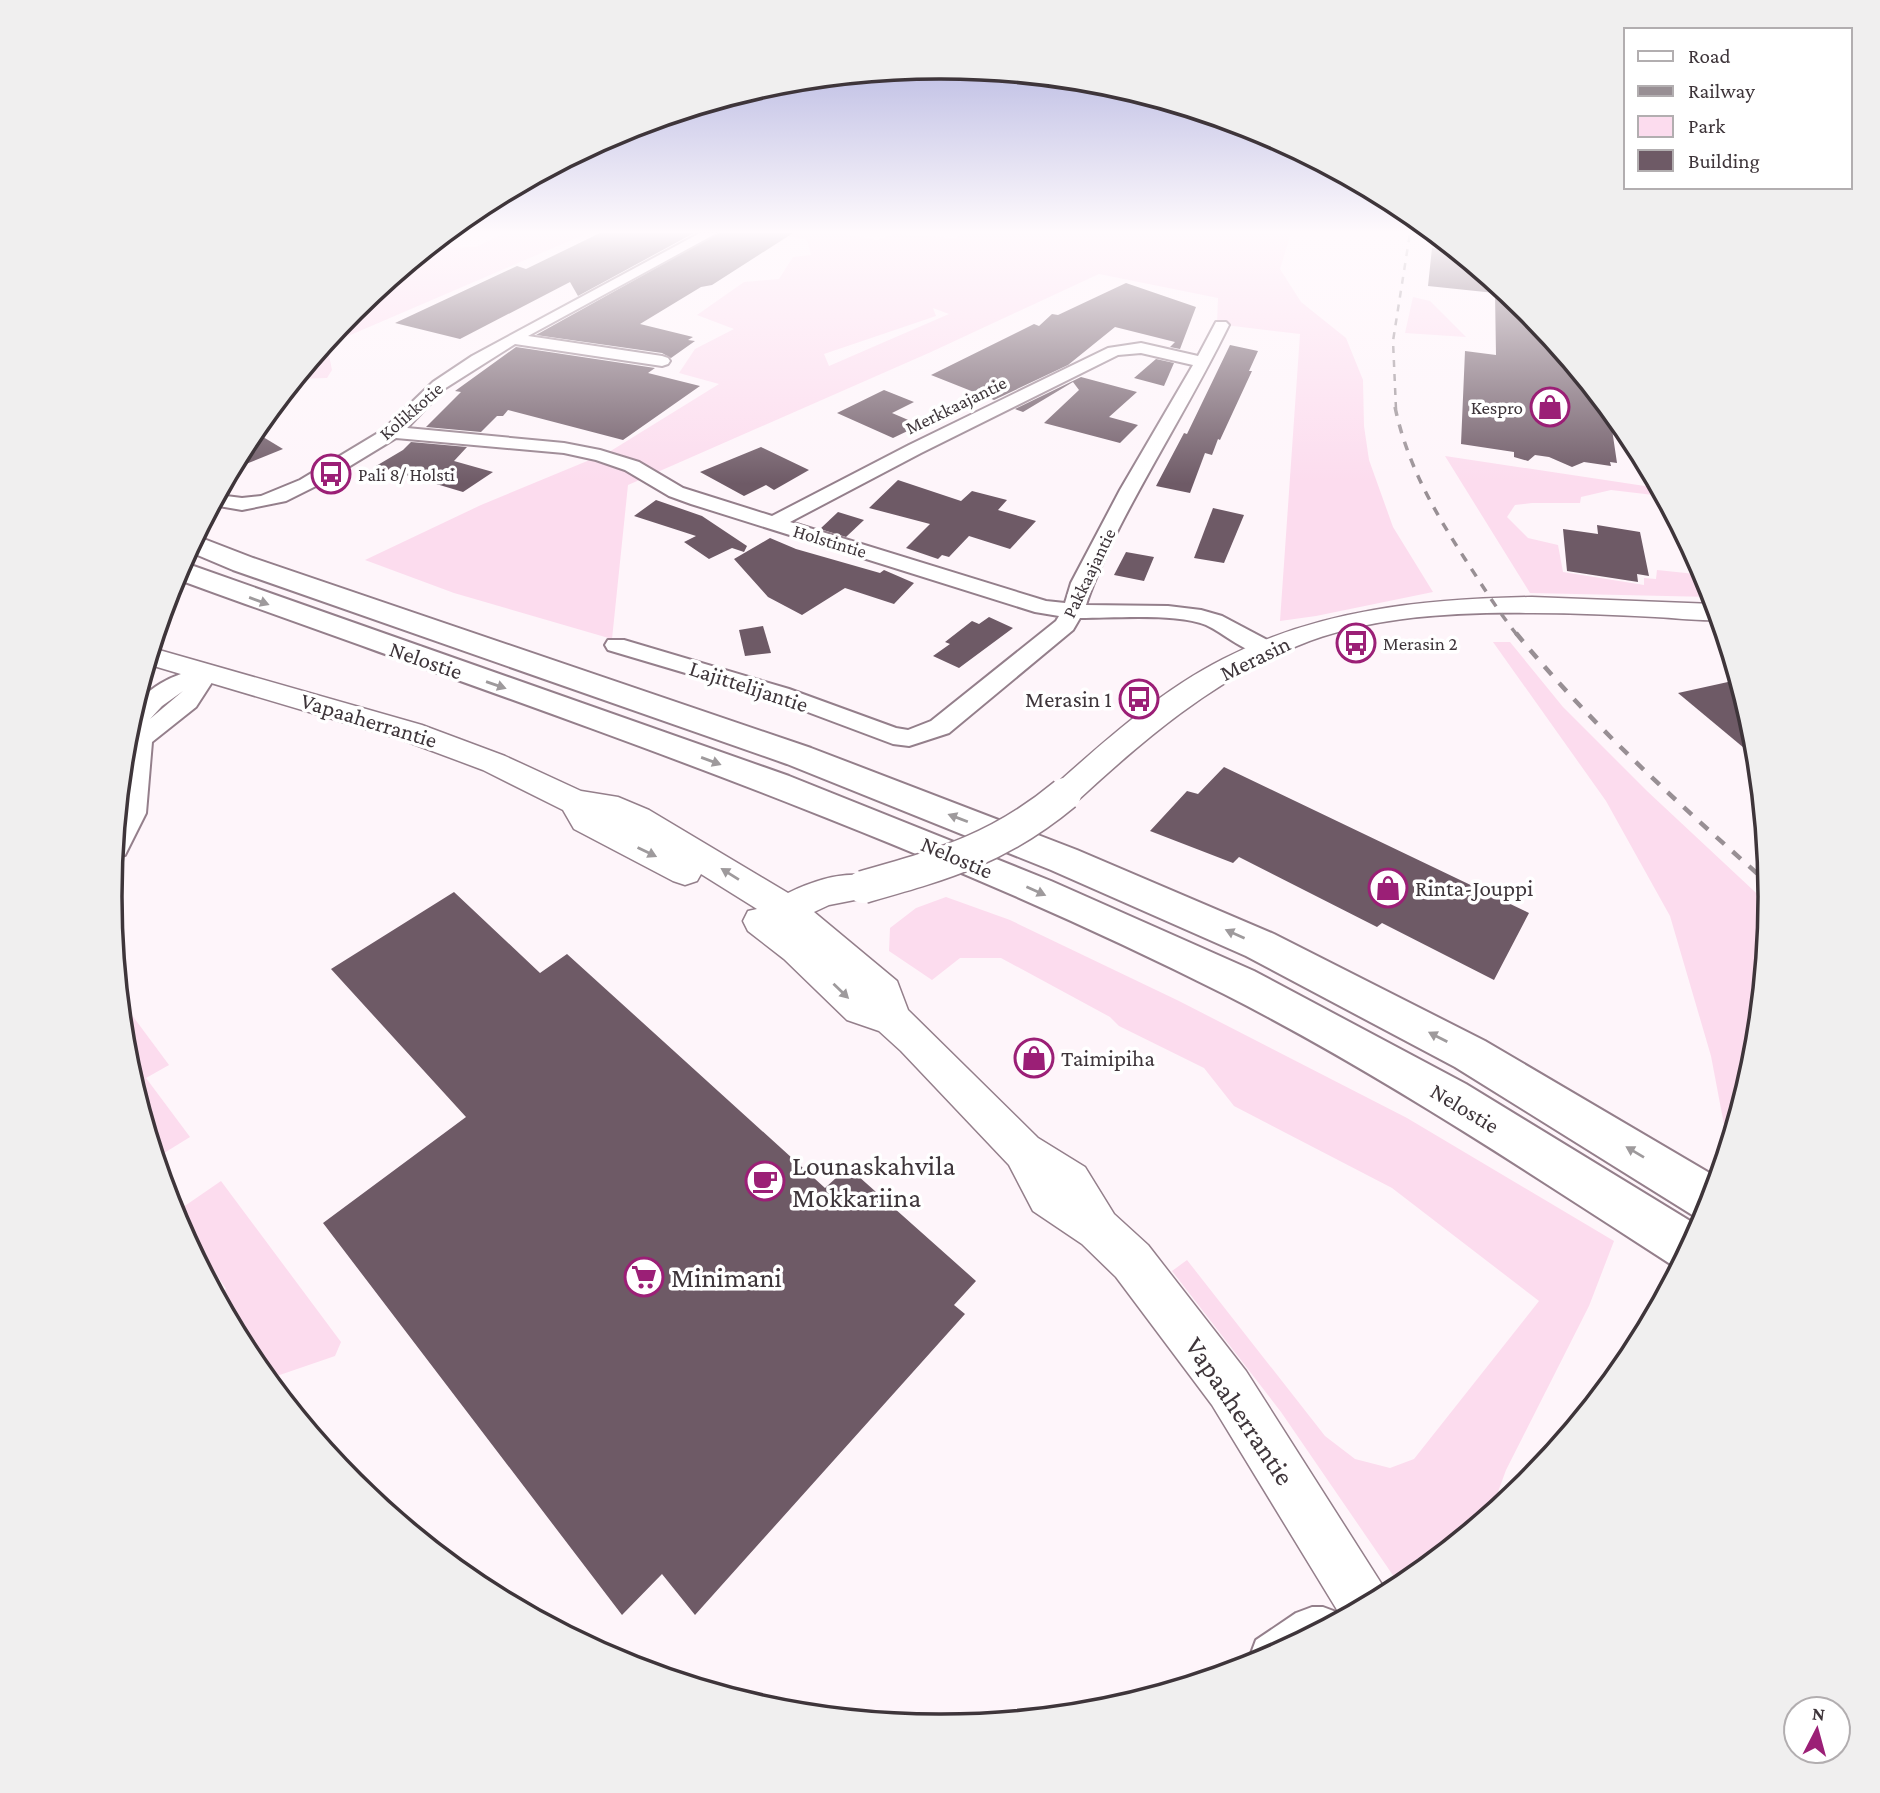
<svg xmlns="http://www.w3.org/2000/svg" width="1880" height="1793" font-family="'Crimson Pro',serif">
  <style>
    .green { fill: #fcdcee; fill-rule: evenodd }
    .building { fill: #6e5a66 }
    .lines { fill: none; stroke-linecap: round; stroke-linejoin: round }
    .minor-casing { stroke: #947f8b; stroke-width: 4 }
    .tertiary-casing { stroke: #947f8b; stroke-width: 3 }
    .trunk-casing { stroke: #947f8b; stroke-width: 4 }
    .minor { fill: #fff; fill-rule: evenodd }
    .tertiary { fill: #fff; fill-rule: evenodd }
    .trunk { fill: #fff; fill-rule: evenodd }
    .rail-far2 { stroke: #988f94; stroke-width: 2.5; stroke-dasharray: 7 7; stroke-linecap: butt }
    .rail-far1 { stroke: #988f94; stroke-width: 3.5; stroke-dasharray: 9 9; stroke-linecap: butt }
    .rail { stroke: #988f94; stroke-width: 4.5; stroke-dasharray: 11 11; stroke-linecap: butt }
    .tertiary-bridge-casing { stroke: #947f8b; stroke-width: 35; stroke-linecap: butt }
    .tertiary-bridge { stroke: #fff; stroke-width: 32 }
    .oneway { fill: #9e9a9c }
    .labels { text-anchor: middle; dominant-baseline: central; stroke-width: 7; stroke-linejoin: round; paint-order: stroke }
    .far-street-label { font-size: 19px; fill: #3e353a; stroke: #fff }
    .far-poi-label { font-size: 19px; fill: #3e353a; stroke: #fff; text-anchor: start }
    .street-label { font-size: 23px; fill: #3e353a; stroke: #fff }
    .poi-label { font-size: 23px; fill: #3e353a; stroke: #fff; text-anchor: start }
    .near-poi-label { font-size: 28px; fill: #3e353a; stroke: #fff; text-anchor: start }
    .near-street-label { font-size: 28px; fill: #3e353a; stroke: #fff }
    .rim { fill: none; stroke: #3e353a; stroke-width: 3.5 }
  </style>
  <rect width="100%" height="100%" fill="#fef5fa"/>
  <g class="green">
    <path d="M504 233H588L327 345 332 370 327 378 296 379C323 347 374 274 415 268L419 257 437 248 476 247Z"/>
    <path d="M775 233H839L877 240 895 234 956 238 962 233H1291L1280 269 1301 302 1346 338 1363 380 1364 426 1369 460 1393 527 1433 592 1316 616 1280 621 1300 334 1217 324 1218 298 1099 274 931 352 628 485 612 639 454 593 365 560 481 505 609 452 719 384 679 373 695 349 734 329 697 315 744 282 779 279 793 257 811 255 807 240ZM933 308 949 314 829 366 824 354 936 316Z"/>
    <path d="M1413 297 1430 301 1466 337 1405 333Z"/>
    <path d="M1445 456 1658 488 1662 496 1611 490 1581 497 1580 503H1532L1515 505 1507 517 1528 538 1558 545 1563 572 1644 585V578L1656 579 1657 570 1705 575 1712 597 1530 593Z"/>
    <path d="M1493 642H1510L1563 707 1647 791 1769 905 1754 1059 1731 1134 1725 1130 1711 1056 1670 916 1606 801Z"/>
    <path d="M946 897 1010 920 1179 1001 1407 1118 1614 1241 1589 1306 1506 1470 1490 1514 1401 1587 1281 1412 1172 1271 1187 1260 1325 1436 1355 1459 1390 1468 1414 1459 1539 1301 1392 1188 1234 1106 1204 1068 1119 1026 1110 1017 1001 958H960L932 980 889 951 890 928 916 908Z"/>
    <path d="M120 999 169 1065 146 1078 190 1137 156 1158 126 1058Z"/>
    <path d="M221 1181 341 1342 335 1356 268 1379 250 1357 217 1296 226 1289 190 1234 185 1237 173 1214Z"/>
  </g>
  <g class="building">
    <path d="M600 233H694L578 296 570 282 460 339 395 323 517 266 526 269Z"/>
    <path d="M719 233H793L712 285 701 287 640 324 693 337 688 340 695 341 671 358 662 353 536 335Z"/>
    <path d="M1432 248 1455 251 1527 310 1609 409 1617 463 1610 462 1611 466 1584 462 1572 467 1549 457 1535 455 1528 461 1514 457V452L1461 444 1465 351 1496 355 1495 293 1428 286Z"/>
    <path d="M1126 283 1196 307 1180 349 1170 347 1175 342 1115 327 1068 365 994 400 931 375 1034 324 1039 326 1052 314 1058 315Z"/>
    <path d="M1230 345 1258 351 1249 371H1252L1220 440 1218 439 1212 455 1205 453 1190 493 1156 486 1184 433 1187 434Z"/>
    <path d="M516 347 655 368 648 373 700 386 623 440 508 410 503 416H497L481 432 426 427 461 392 455 391Z"/>
    <path d="M1156 359 1174 363 1164 386 1134 378Z"/>
    <path d="M1081 377 1137 392 1109 417 1138 425 1120 443 1044 423 1079 390 1073 382 1023 412 1015 409Z"/>
    <path d="M884 390 914 402 892 413 920 425 893 438 837 413Z"/>
    <path d="M253 431 283 449 231 470 250 435Z"/>
    <path d="M411 442 467 447 454 461 493 472 463 492 376 466 403 450Z"/>
    <path d="M761 447 809 470 774 490 766 485 744 496 700 472Z"/>
    <path d="M898 480 961 501 972 491 1007 500 998 510 1036 521 1010 549 969 536 949 557 942 555 938 559 906 548 930 524 869 508Z"/>
    <path d="M656 500 702 516 747 546 744 552 732 548 709 559 684 542 696 536 634 516Z"/>
    <path d="M1213 508 1244 515 1224 563 1194 558Z"/>
    <path d="M838 512 864 520 846 537 820 529Z"/>
    <path d="M1597 525 1640 532 1649 576 1637 574 1638 582 1567 571 1563 529 1598 534Z"/>
    <path d="M770 538 796 549 880 573 884 570 914 583 894 604 845 588 802 615 768 597 734 559Z"/>
    <path d="M1126 552 1154 557 1144 581 1114 575Z"/>
    <path d="M989 617 1013 628 959 668 933 656 950 644 945 642 972 621 979 624Z"/>
    <path d="M763 626 771 653 745 656 739 630Z"/>
    <path d="M1737 680 1754 735 1756 758 1678 693Z"/>
    <path d="M1224 767 1529 913 1494 980 1382 923 1377 927 1239 857 1233 863 1150 831 1187 791 1198 794Z"/>
    <path d="M454 892 540 973 567 954 825 1188 848 1167 976 1281 954 1305 965 1314 695 1615 662 1574 622 1615 323 1223 466 1117 331 969Z"/>
  </g>
  <g class="lines">
    <defs>
      <g id="minor">
        <path d="M700 233H717L528 336 662 356 668 358 670 361 668 364 662 366 515 344 444 389 407 428 564 443 600 450 639 462 683 488 772 516 909 445 1108 348 1141 343 1198 356 1216 322H1226L1229 325C1195 395 1153 461 1118 530 1106 555 1094 579 1086 605L1168 606 1201 610 1222 616 1275 644 1278 649 1275 654C1252 660 1226 634 1206 625 1176 613 1113 618 1080 618L1073 630 949 733 909 746 893 744 773 699 608 650 605 645 608 640H624L789 689 896 728 908 730 931 721 1056 621 1059 616 1035 612 691 504 669 496 625 470 596 460 564 453 396 438 322 483 286 501 242 510 213 505 218 495 242 498 261 496 300 480 383 430 433 382 472 356ZM1141 353 1193 365 1120 490 1071 583 1065 603 1046 601 790 522 921 453 1118 355Z"/>
        <path d="M206 666 214 668 218 673 196 707 152 742 146 813 125 855 114 857 128 740C125 733 128 727 131 719 140 687 176 674 206 666ZM183 691 150 719 162 706Z"/>
        <path d="M1312 1607H1323L1339 1613 1341 1619 1253 1665 1250 1656 1256 1640 1296 1613Z"/>
      </g>
      <g id="tertiary">
        <path d="M1532 597 1714 604 1719 620C1698 621 1676 618 1655 617 1615 615 1574 613 1533 613 1455 612 1370 616 1297 646 1212 681 1143 740 1076 802L1065 805 1054 802 1049 794 1054 786C1106 740 1160 691 1223 659 1320 609 1425 599 1532 597Z"/>
        <path d="M152 648 422 725 505 756 581 791 618 797 649 810 788 893C813 881 847 869 875 878L880 887 875 896 829 905 814 912 897 981 908 1010 1038 1138 1085 1167 1114 1214 1148 1245 1246 1371 1388 1594 1342 1618 1212 1405 1116 1277 1082 1244 1033 1211 1009 1165 901 1051 879 1031 847 1020 784 959 748 931 743 921 748 911 757 909 701 874 697 881 685 885 673 881 574 829 563 810 483 770 400 739 147 664Z"/>
      </g>
      <g id="trunk">
        <path d="M196 536 253 558 811 748 1077 850 1274 934 1485 1041 1718 1178 1707 1214 1704 1220 1694 1216 1455 1067 1246 956 1051 870 787 764 233 570 188 551Z"/>
        <path d="M182 562 789 776 1051 881 1254 971 1466 1084 1700 1227 1678 1267 1672 1265C1525 1170 1379 1073 1224 994 887 824 527 707 174 578Z"/>
      </g>
    </defs>
    <use href="#minor" class="minor-casing"/>
    <use href="#tertiary" class="tertiary-casing"/>
    <use href="#trunk" class="trunk-casing"/>
    <use href="#minor" class="minor"/>
    <use href="#tertiary" class="tertiary"/>
    <use href="#trunk" class="trunk"/>
    <path class="rail-far2" d="M1396 409 1393 341 1410 233"/>
    <path class="rail-far1" d="M1395 407C1407 464 1434 511 1465 559 1482 585 1498 611 1517 635"/>
    <path class="rail" d="M1516 633C1592 726 1680 805 1769 884"/>
    <defs>
      <path id="tertiary-bridge" d="M863 887C944 864 999 849 1065 794"/>
    </defs>
    <use href="#tertiary-bridge" class="tertiary-bridge-casing"/>
    <use href="#tertiary-bridge" class="tertiary-bridge"/>
  </g>
  <defs><path id="oneway-solid" d="M-6-.8H1V-3.2L6.5 0L1 3.2V.8H-6Z" transform="scale(1.75)"/></defs>
  <g class="oneway">
    <use href="#oneway-solid" transform="translate(259 601) rotate(20)"/>
    <use href="#oneway-solid" transform="translate(496 685) rotate(19)"/>
    <use href="#oneway-solid" transform="translate(711 761) rotate(20)"/>
    <use href="#oneway-solid" transform="translate(958 818) rotate(-159)"/>
    <use href="#oneway-solid" transform="translate(647 852) rotate(26)"/>
    <use href="#oneway-solid" transform="translate(730 874) rotate(-148)"/>
    <use href="#oneway-solid" transform="translate(1036 891) rotate(24)"/>
    <use href="#oneway-solid" transform="translate(1235 934) rotate(-156)"/>
    <use href="#oneway-solid" transform="translate(841 991) rotate(44)"/>
    <use href="#oneway-solid" transform="translate(1438 1037) rotate(-153)"/>
    <use href="#oneway-solid" transform="translate(1635 1152) rotate(-149)"/>
  </g>
  <linearGradient id="sky" x2="0" y2="1"><stop stop-color="#a7a9db"/><stop offset="0.48" stop-color="#fffafd"/><stop offset="1" stop-color="#fffafd" stop-opacity="0"/></linearGradient>
  <rect width="1880" height="484" fill="url(#sky)"/>
  <defs>
    <symbol id="shop-ring" viewBox="-11 -11 22 22"><circle r="9.5" fill="#fff" stroke="#9b1f76" stroke-width="1.5"/><path d="M-5-2.5h2.3a2.7 3.5 0 0 1 5.4 0H5L5.5 6h-11ZM-1.5-2.5h3a1.5 2.3 0 0 0-3 0Z" fill="#9b1f76"/></symbol>
    <symbol id="bus-ring" viewBox="-11 -11 22 22"><circle r="9.5" fill="#fff" stroke="#9b1f76" stroke-width="1.5"/><path d="M-5-6H5V4H4V6H2V4H-2V6H-4V4H-5ZM-3.5-4V0h7V-4ZM-3.5 1.2v1.5H-2V1.2ZM2 1.2v1.5H3.5V1.2Z" fill="#9b1f76"/></symbol>
    <symbol id="cafe-ring" viewBox="-11 -11 22 22"><circle r="9.5" fill="#fff" stroke="#9b1f76" stroke-width="1.5"/><path d="M-5.5-4.5H6V0H3Q3 3.5 0 3.5H-2.5Q-5.5 3.5-5.5 0ZM3-3.2v2h1.7v-2ZM-6 4.5H4V6H-6Z" fill="#9b1f76"/></symbol>
    <symbol id="supermarket-ring" viewBox="-11 -11 22 22"><circle r="9.5" fill="#fff" stroke="#9b1f76" stroke-width="1.5"/><path d="M-6-5.5h2.5l.6 2H6L4.5 2H-2.5L-4.4-4H-6ZM-1.5 3.2a1.3 1.3 0 1 0 .1 0ZM3 3.2a1.3 1.3 0 1 0 .1 0Z" fill="#9b1f76"/></symbol>
  </defs>
  <g fill-rule="evenodd">
    <use href="#shop-ring" x="1528" y="385" width="44" height="44"/>
    <use href="#bus-ring" x="309" y="452" width="44" height="44"/>
    <use href="#bus-ring" x="1334" y="621" width="44" height="44"/>
    <use href="#bus-ring" x="1117" y="677" width="44" height="44"/>
    <use href="#shop-ring" x="1366" y="866" width="44" height="44"/>
    <use href="#shop-ring" x="1012" y="1036" width="44" height="44"/>
    <use href="#cafe-ring" x="743" y="1159" width="44" height="44"/>
    <use href="#supermarket-ring" x="622" y="1255" width="44" height="44"/>
  </g>
  <g class="labels">
    <g class="far-street-label">
      <text transform="translate(956 405) rotate(-26)">Merkkaajantie</text>
      <text transform="translate(411 411) rotate(-41)">Kolikkotie</text>
      <text transform="translate(830 541) rotate(17)">Holstintie</text>
      <text transform="translate(1089 573) rotate(-64)">Pakkaajantie</text>
    </g>
    <g class="far-poi-label">
      <text x="1523" y="407" text-anchor="end">Kespro</text>
      <text x="358" y="474">Pali 8/ Holsti</text>
      <text x="1383" y="643">Merasin 2</text>
    </g>
    <g class="street-label">
      <text transform="translate(1255 658) rotate(-26)">Merasin</text>
      <text transform="translate(426 660) rotate(19)">Nelostie</text>
      <text transform="translate(749 686) rotate(18)">Lajittelijantie</text>
      <text transform="translate(369 720) rotate(17)">Vapaaherrantie</text>
      <text transform="translate(957 857) rotate(23)">Nelostie</text>
      <text transform="translate(1465 1108) rotate(31)">Nelostie</text>
    </g>
    <g class="poi-label">
      <text x="1112" y="699" text-anchor="end">Merasin 1</text>
      <text x="1415" y="888">Rinta-Jouppi</text>
      <text x="1061" y="1058">Taimipiha</text>
    </g>
    <g class="near-poi-label">
      <text x="792" y="1165">Lounaskahvila<tspan x="792" dy="32">Mokkariina</tspan></text>
      <text x="671" y="1277">Minimani</text>
    </g>
    <g class="near-street-label">
      <text transform="translate(1240 1411) rotate(56)">Vapaaherrantie</text>
    </g>
  </g>
  <path d="M0 0H1880V1793H0ZM939 79H941A817 817 0 0 1 1758 896V897A817 817 0 0 1 941 1714H939A817 817 0 0 1 122 897V896A817 817 0 0 1 939 79Z" fill="#f0efef" fill-rule="evenodd"/>
  <path class="rim" d="M939 79H941A817 817 0 0 1 1758 896V897A817 817 0 0 1 941 1714H939A817 817 0 0 1 122 897V896A817 817 0 0 1 939 79Z"/>
  <rect x="1624" y="28" width="228" height="161" fill="#ffffff" stroke="#b2aeb0" stroke-width="2"/>
  <rect x="1638" y="51" width="35" height="10" fill="#ffffff" stroke="#b2aeb0" stroke-width="2"/>
  <text x="1688" y="63" font-size="21" fill="#3e353a">Road</text>
  <rect x="1638" y="86" width="35" height="10" fill="#988f94" stroke="#b2aeb0" stroke-width="2"/>
  <text x="1688" y="98" font-size="21" fill="#3e353a">Railway</text>
  <rect x="1638" y="116" width="35" height="21" fill="#fcdcee" stroke="#b2aeb0" stroke-width="2"/>
  <text x="1688" y="133" font-size="21" fill="#3e353a">Park</text>
  <rect x="1638" y="150" width="35" height="21" fill="#6e5a66" stroke="#b2aeb0" stroke-width="2"/>
  <text x="1688" y="168" font-size="21" fill="#3e353a">Building</text>
  <g transform="translate(1817 1730) rotate(6)"><circle r="33" fill="#ffffff" stroke="#b2aeb0" stroke-width="2"/>
  <path d="M0-5L12 26L0 18L-12 26Z" fill="#9b1f76"/>
  <text y="-10" font-size="19" font-weight="bold" text-anchor="middle" fill="#3e353a">N</text>
  </g>
</svg>
